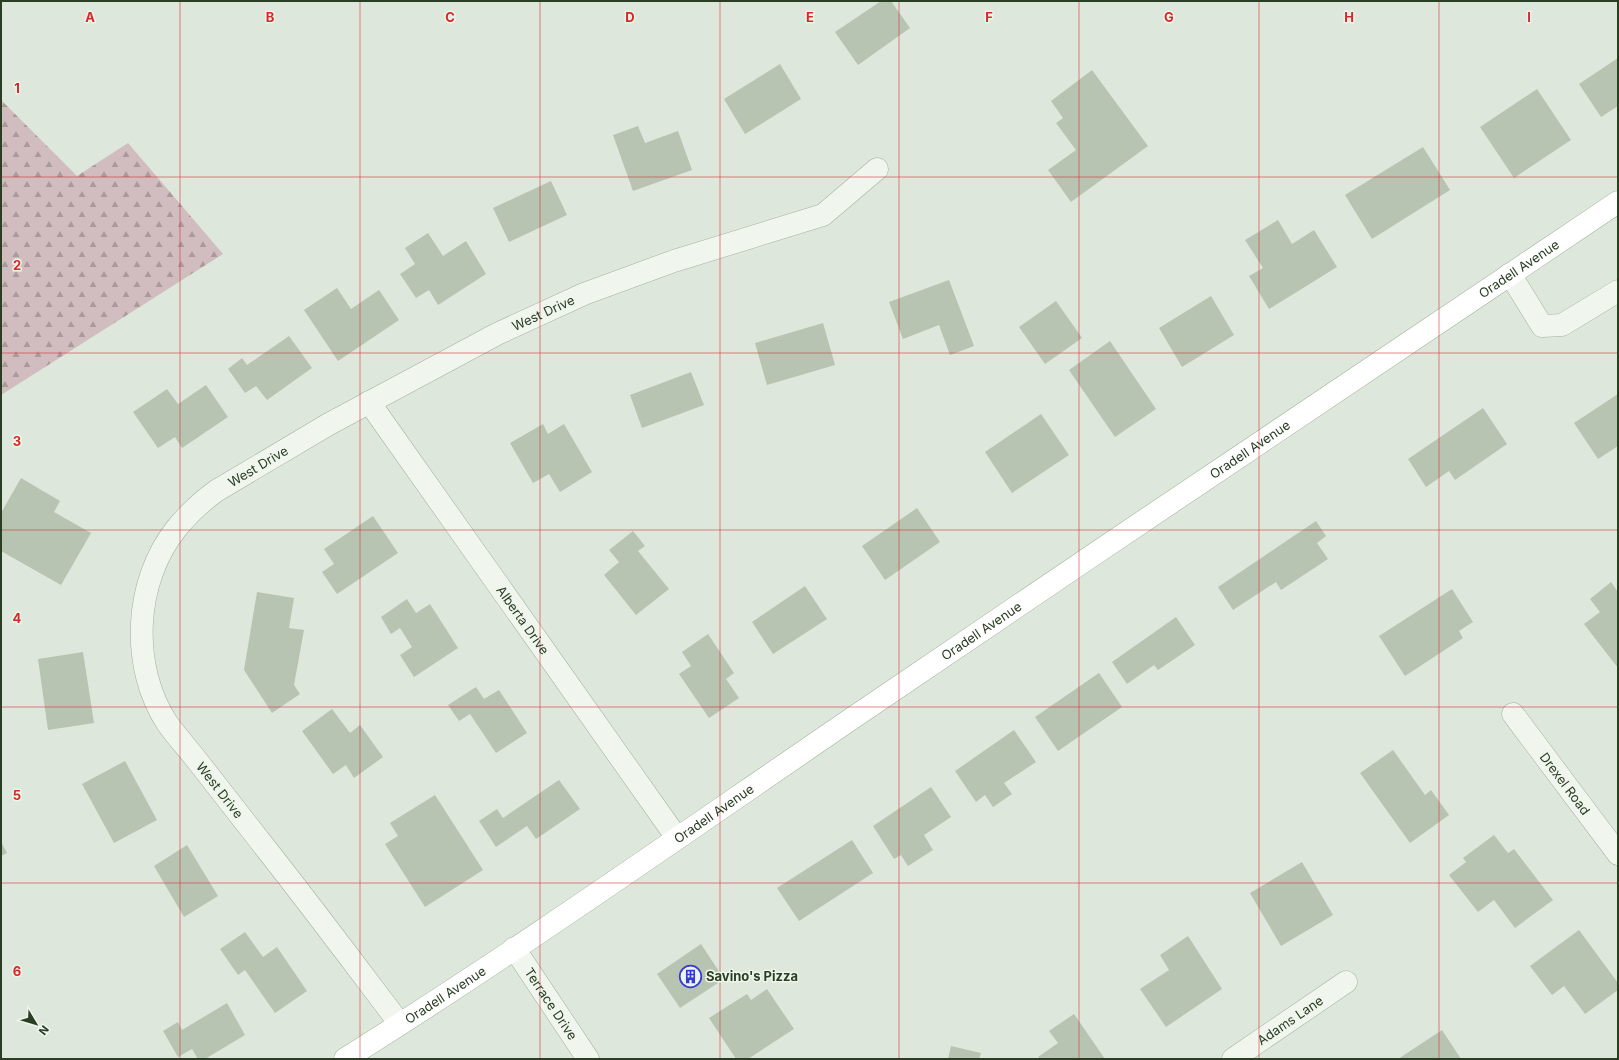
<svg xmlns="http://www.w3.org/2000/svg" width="1619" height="1060" font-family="Inter,sans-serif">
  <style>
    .forest { fill: url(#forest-firs) }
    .building { fill: #b7c4b2 }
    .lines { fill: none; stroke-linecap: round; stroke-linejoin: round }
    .minor-casing { stroke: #a4b1a0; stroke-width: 23 }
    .primary-casing { stroke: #a1b39a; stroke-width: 23 }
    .minor { stroke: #f0f5ee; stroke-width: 22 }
    .primary { stroke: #fff; stroke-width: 22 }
    .grid { fill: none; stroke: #d62828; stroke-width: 1; stroke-opacity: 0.55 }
    .labels { text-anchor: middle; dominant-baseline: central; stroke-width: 3; stroke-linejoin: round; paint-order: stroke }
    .street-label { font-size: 13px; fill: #2a3e24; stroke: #edf5ea }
    .poi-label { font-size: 13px; font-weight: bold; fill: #2a3e24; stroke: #edf5ea; text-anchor: start }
    .grid-label { font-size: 13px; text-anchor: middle; font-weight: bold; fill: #d62828; stroke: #edf5ea; stroke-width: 3; stroke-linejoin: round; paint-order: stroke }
  </style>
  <defs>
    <pattern id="forest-firs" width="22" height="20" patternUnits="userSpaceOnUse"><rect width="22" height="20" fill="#d1bcbf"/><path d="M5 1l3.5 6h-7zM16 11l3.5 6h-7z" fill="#aa9a9b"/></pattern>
  </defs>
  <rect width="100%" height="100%" fill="#dee7db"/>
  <path class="forest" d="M1 100 77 176 128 143 223 254 1 395Z"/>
  <g class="building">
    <path d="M881 1H891L910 28 858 65 835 32Z"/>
    <path d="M1618 58V106L1601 117 1579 84Z"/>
    <path d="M780 64 801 99 745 134 724 99Z"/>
    <path d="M1092 70 1148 146 1071 202 1048 170 1076 150 1056 123 1063 118 1051 101Z"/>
    <path d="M1537 89 1571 140 1514 178 1480 127Z"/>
    <path d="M638 126 645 143 678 131 692 170 633 191 613 135Z"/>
    <path d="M1423 147 1450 190 1372 239 1345 195Z"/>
    <path d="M551 181 567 215 509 242 493 208Z"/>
    <path d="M1278 220 1292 244 1314 230 1337 267 1269 309 1249 276 1263 268 1245 240Z"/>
    <path d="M428 233 443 256 466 241 486 274 438 305 429 290 416 298 400 274 415 264 405 248Z"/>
    <path d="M949 280 974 346 950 355 939 325 903 339 889 302Z"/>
    <path d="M337 288 351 309 379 290 399 320 338 361 304 310Z"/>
    <path d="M1211 296 1234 335 1182 367 1159 328Z"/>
    <path d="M1056 301 1082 338 1045 364 1019 327Z"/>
    <path d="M823 323 835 365 767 385 755 343Z"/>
    <path d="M289 336 312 368 267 400 256 386 245 393 228 369 242 358 247 365Z"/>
    <path d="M1110 341 1156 409 1115 437 1069 370Z"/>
    <path d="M691 372 704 405 642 428 630 395Z"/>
    <path d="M206 385 228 417 182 448 175 437 158 448 133 412 167 389 178 404Z"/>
    <path d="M1618 394V446L1598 459 1574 423Z"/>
    <path d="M1483 408 1507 444 1455 480 1449 471 1426 487 1408 459Z"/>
    <path d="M1041 414 1069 455 1012 493 985 452Z"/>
    <path d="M543 424 548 434 564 424 592 472 560 492 549 474 533 483 510 443Z"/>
    <path d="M21 478 60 501 54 512 91 533 61 585 1 551V513Z"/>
    <path d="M917 508 940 542 885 580 862 546Z"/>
    <path d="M373 516 398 553 337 594 322 572 334 564 324 549Z"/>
    <path d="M1316 521 1326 536 1317 543 1328 559 1281 590 1276 582 1233 610 1218 587Z"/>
    <path d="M633 531 645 546 638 551 669 589 636 615 604 575 619 562 609 550Z"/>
    <path d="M1611 582 1618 592V668L1584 624 1600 612 1590 599Z"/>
    <path d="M805 586 827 619 773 654 752 622Z"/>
    <path d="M1452 589 1473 622 1459 631 1463 638 1405 676 1379 636Z"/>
    <path d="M257 592 294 598 289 628 304 630 294 685 300 694 272 713 244 670Z"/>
    <path d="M407 599 416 613 430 604 458 648 414 677 400 655 412 647 400 628 391 634 381 617Z"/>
    <path d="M1176 617 1195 645 1158 670 1154 665 1127 684 1112 662Z"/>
    <path d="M708 634 734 673 726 679 739 698 709 718 679 674 691 666 682 652Z"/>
    <path d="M83 652 94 723 48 730 38 659Z"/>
    <path d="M1099 673 1122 707 1058 751 1035 717Z"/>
    <path d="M476 687 484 699 499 690 527 733 496 753 470 714 459 721 448 705Z"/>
    <path d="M332 709 350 733 360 725 383 757 354 778 346 765 333 774 302 731Z"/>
    <path d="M1014 730 1036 762 1004 783 1012 794 993 807 985 795 976 802 955 771Z"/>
    <path d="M1393 750 1425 795 1431 790 1449 815 1410 843 1360 773Z"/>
    <path d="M125 761 157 820 114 843 82 784Z"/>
    <path d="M559 780 580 809 536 839 527 826 496 847 479 821 497 809 503 818Z"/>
    <path d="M931 787 951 817 924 835 933 850 908 866 901 855 894 859 873 826Z"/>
    <path d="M435 795 483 870 425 907 385 844 398 836 390 823Z"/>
    <path d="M1494 835 1508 853 1514 849 1553 900 1515 928 1494 900 1478 912 1449 875 1466 862 1463 858Z"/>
    <path d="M852 840 873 873 799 921 777 888Z"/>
    <path d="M1 842 7 853 1 856Z"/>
    <path d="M187 845 218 896 184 917 154 866Z"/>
    <path d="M1302 862 1333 915 1281 946 1250 893Z"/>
    <path d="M1579 930 1618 983V990L1585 1014 1564 986 1552 995 1530 966Z"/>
    <path d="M245 932 263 957 277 947 307 991 275 1013 245 970 238 975 220 949Z"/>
    <path d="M1188 936 1222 989 1166 1027 1140 989 1169 970 1160 955Z"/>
    <path d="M701 944 724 979 680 1008 657 974Z"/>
    <path d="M767 989 794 1029 748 1059H736L709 1018 747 994 751 1000Z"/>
    <path d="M227 1003 245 1035 205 1059H198L192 1049 178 1057 163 1031 178 1022 182 1030Z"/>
    <path d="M1074 1014 1105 1059H1040L1038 1057 1058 1043 1049 1031Z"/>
    <path d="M1442 1030 1461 1059H1398Z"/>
    <path d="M951 1046 981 1053 979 1059H948Z"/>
  </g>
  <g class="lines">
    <defs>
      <g id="minor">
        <path d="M1510 274 1542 326 1562 325 1618 291"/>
        <path id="s1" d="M369 402 677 838"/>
        <path id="s2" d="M1513 714 1618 854"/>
        <path id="s3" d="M514 948 588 1059"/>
        <path id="s4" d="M400 1024C356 966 312 907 267 850 244 821 222 792 199 763 189 750 177 737 167 723 130 666 134 582 176 529 188 514 201 502 216 491L329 424 497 334 584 294 674 261 823 215 877 169"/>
        <path id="s5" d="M1233 1059 1346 982"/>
      </g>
      <g id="primary">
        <path id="s6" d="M345 1059C519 950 687 831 857 715 1110 543 1364 372 1618 202"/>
      </g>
    </defs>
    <use href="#minor" class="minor-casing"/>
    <use href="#primary" class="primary-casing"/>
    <use href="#minor" class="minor"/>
    <use href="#primary" class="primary"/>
  </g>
  <path class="grid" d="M180 1V1059M360 1V1059M540 1V1059M720 1V1059M899 1V1059M1079 1V1059M1259 1V1059M1439 1V1059M1 177H1618M1 353H1618M1 530H1618M1 707H1618M1 883H1618"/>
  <defs>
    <symbol id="building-ring" viewBox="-11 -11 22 22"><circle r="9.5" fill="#edf5ea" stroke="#353ad7" stroke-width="1.5"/><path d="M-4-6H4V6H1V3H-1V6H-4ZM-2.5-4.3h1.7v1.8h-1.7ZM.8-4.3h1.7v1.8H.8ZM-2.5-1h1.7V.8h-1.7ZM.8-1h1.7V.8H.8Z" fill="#353ad7"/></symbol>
  </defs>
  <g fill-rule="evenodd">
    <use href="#building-ring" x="678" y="964" width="25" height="25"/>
  </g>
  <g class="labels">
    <g class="street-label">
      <text stroke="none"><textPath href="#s6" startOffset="1415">Oradell Avenue</textPath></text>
      <text stroke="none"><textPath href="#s4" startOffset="1015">West Drive</textPath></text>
      <text stroke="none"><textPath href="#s6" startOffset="1091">Oradell Avenue</textPath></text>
      <text stroke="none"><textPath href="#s4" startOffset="691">West Drive</textPath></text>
      <text stroke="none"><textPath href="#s1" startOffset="267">Alberta Drive</textPath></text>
      <text stroke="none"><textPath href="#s6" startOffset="767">Oradell Avenue</textPath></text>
      <text stroke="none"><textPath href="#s2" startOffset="87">Drexel Road</textPath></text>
      <text transform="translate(220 790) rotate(52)">West Drive</text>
      <text stroke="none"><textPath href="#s6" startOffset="443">Oradell Avenue</textPath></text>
      <text stroke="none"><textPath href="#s6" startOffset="119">Oradell Avenue</textPath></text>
      <text stroke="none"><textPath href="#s3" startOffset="67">Terrace Drive</textPath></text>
      <text stroke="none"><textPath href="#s5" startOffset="69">Adams Lane</textPath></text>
    </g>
    <g class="poi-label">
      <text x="706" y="976">Savino's Pizza</text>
    </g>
  </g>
  <g class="grid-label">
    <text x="90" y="22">A</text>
    <text x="270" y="22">B</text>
    <text x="450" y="22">C</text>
    <text x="630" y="22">D</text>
    <text x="810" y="22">E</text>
    <text x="989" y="22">F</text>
    <text x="1169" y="22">G</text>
    <text x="1349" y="22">H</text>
    <text x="1529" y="22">I</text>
    <text x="17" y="93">1</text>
    <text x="17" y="270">2</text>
    <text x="17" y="446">3</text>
    <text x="17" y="623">4</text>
    <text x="17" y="800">5</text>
    <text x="17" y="976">6</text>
  </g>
  <rect width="1619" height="1060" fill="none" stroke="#2a3e24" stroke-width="4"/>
  <g transform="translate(36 1024) rotate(128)" stroke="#edf5ea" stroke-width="3" paint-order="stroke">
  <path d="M0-3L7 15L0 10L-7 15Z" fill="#2a3e24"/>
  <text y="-6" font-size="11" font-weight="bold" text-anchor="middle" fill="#2a3e24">N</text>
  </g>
</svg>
